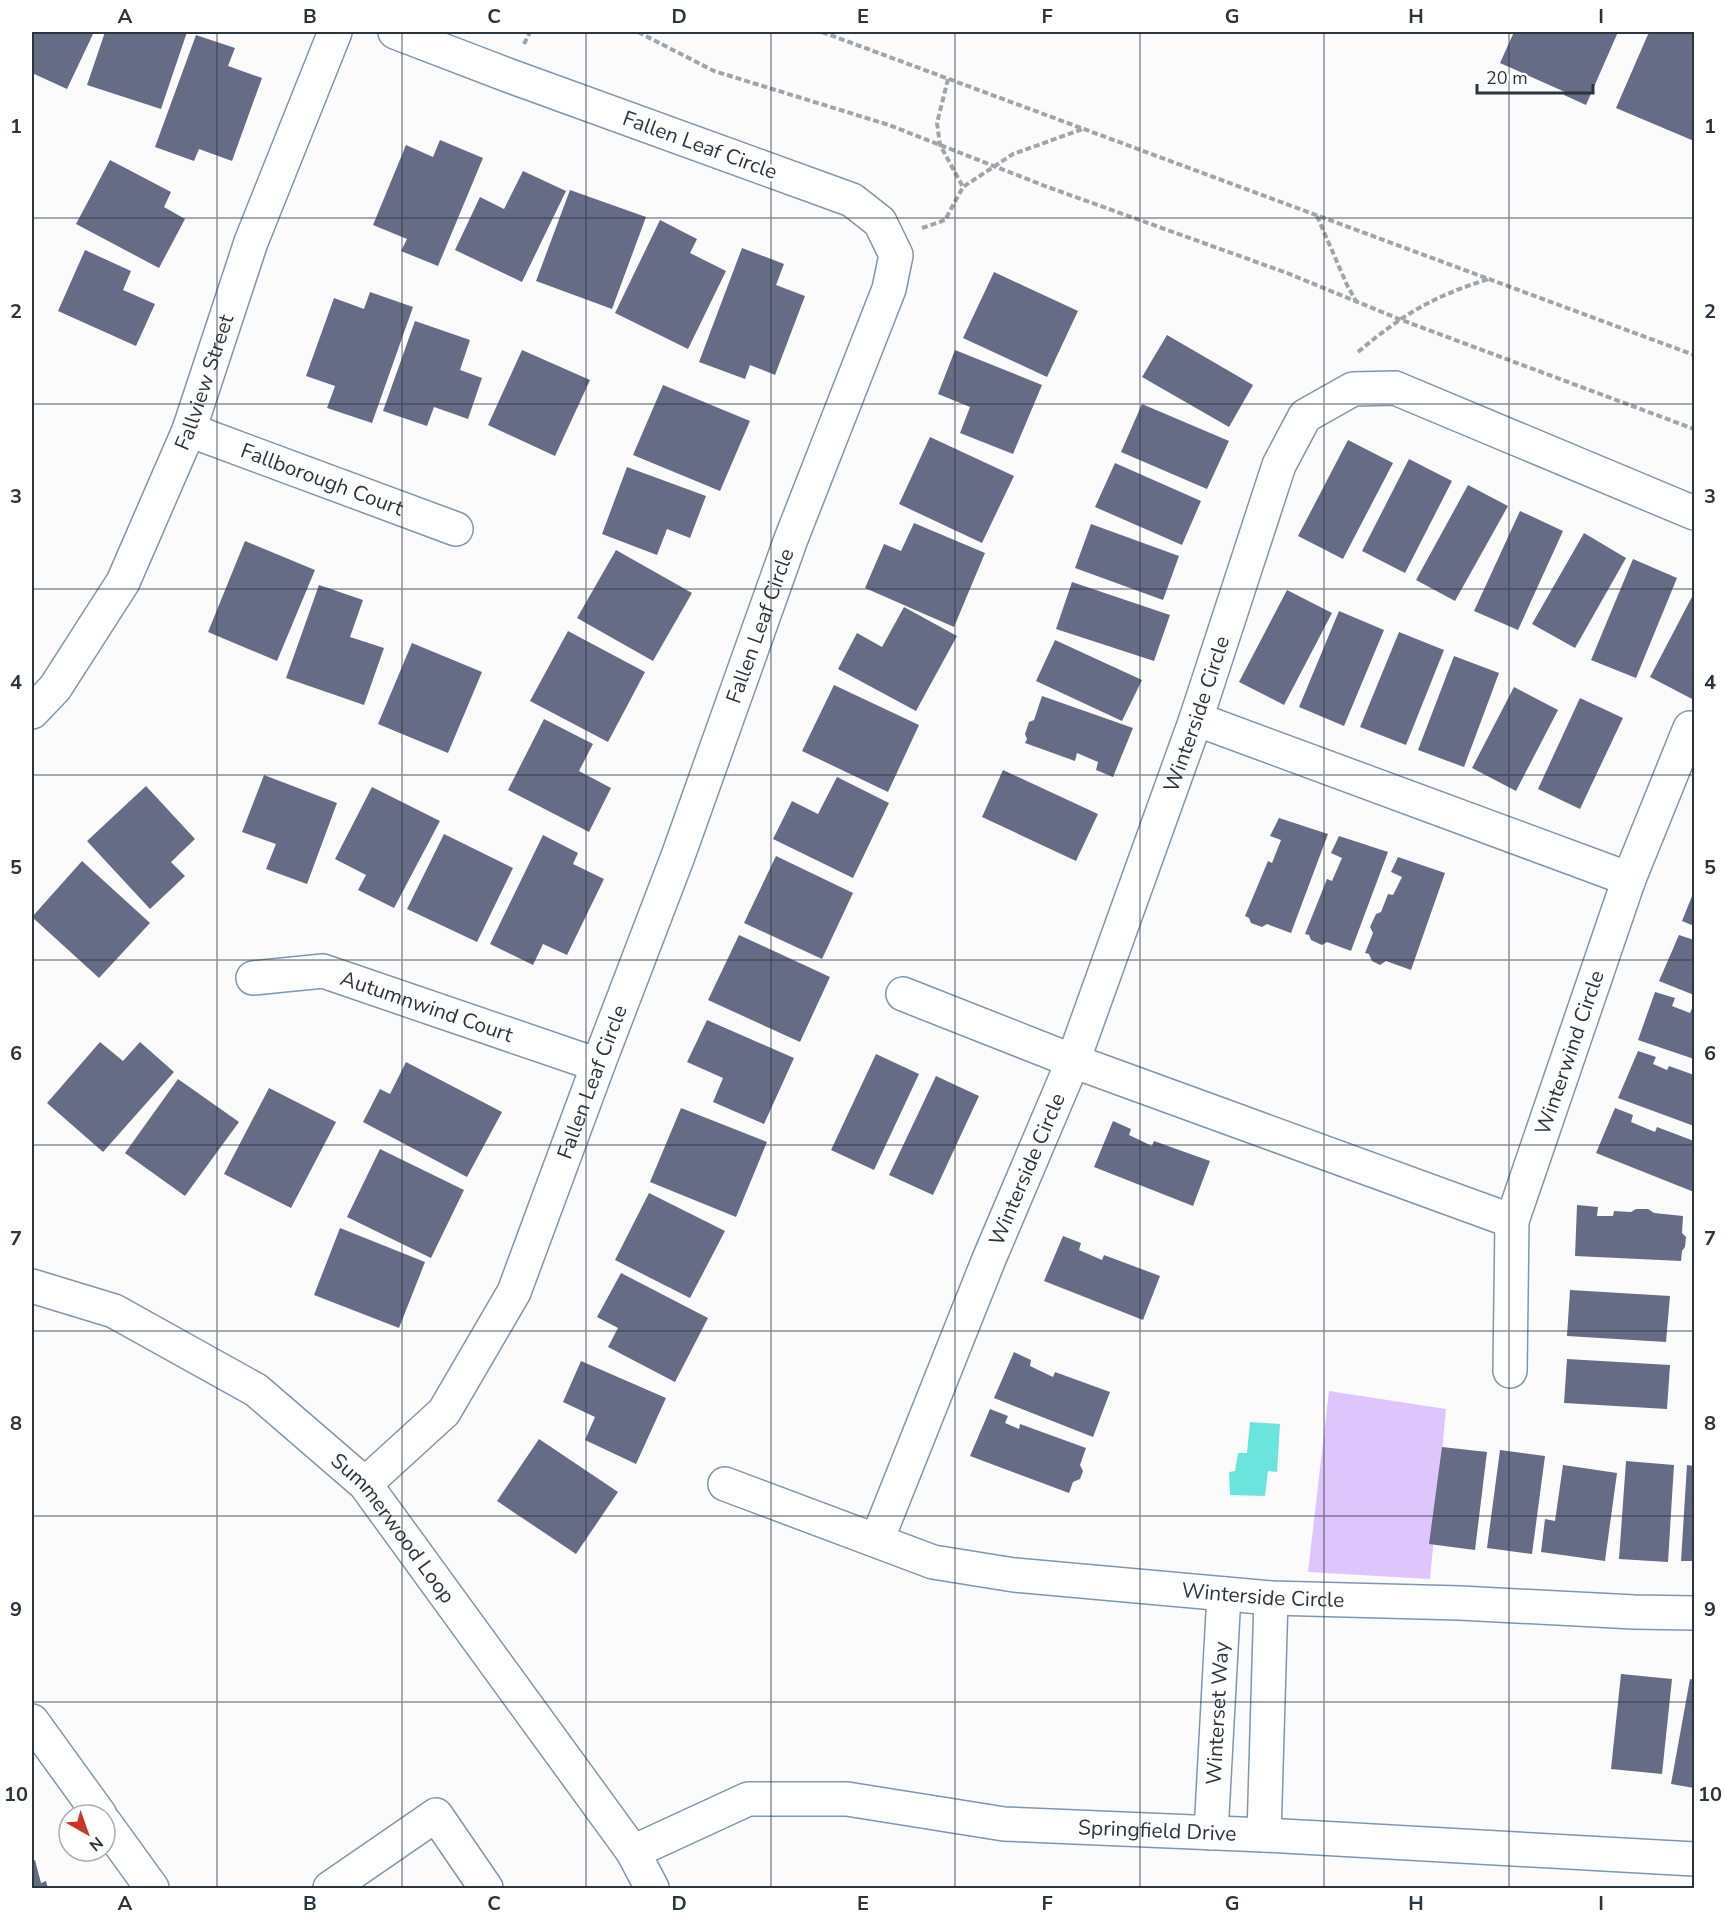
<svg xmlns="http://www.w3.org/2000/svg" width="1726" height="1920" font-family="'Nunito Sans',sans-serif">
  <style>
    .green { fill: #dec6fd }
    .water { fill: #6ce4de }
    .building { fill: #676c86 }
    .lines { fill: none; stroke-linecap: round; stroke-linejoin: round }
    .minor-casing { stroke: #8096ac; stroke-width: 36 }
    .path { stroke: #a0a5a9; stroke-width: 4; stroke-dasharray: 6 3; stroke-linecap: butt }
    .minor { stroke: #fff; stroke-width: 33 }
    .grid { fill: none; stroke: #2b353e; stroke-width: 1.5; stroke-opacity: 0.55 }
    .labels { text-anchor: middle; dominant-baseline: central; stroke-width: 6; stroke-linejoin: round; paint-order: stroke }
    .street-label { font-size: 21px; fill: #2b353e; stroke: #fff }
    .neatline { fill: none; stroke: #2b353e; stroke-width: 2 }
    .grid-label { font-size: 20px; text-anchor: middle; font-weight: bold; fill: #2b353e }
  </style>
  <rect width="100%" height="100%" fill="#fbfbfb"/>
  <path class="green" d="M1329 1391 1446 1409 1430 1579 1308 1572Z"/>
  <path class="water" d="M1250 1422 1280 1424 1277 1472 1268 1471 1265 1496 1230 1495 1229 1472 1235 1471 1238 1453H1247Z"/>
  <g class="building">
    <path d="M32 32H94L67 89 32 73Z"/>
    <path d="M105 32H187L161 109 87 85Z"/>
    <path d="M1514 32H1618L1586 105 1564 95 1565 92 1500 63Z"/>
    <path d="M1649 32H1690L1694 33V141L1616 108Z"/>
    <path d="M196 35 235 48 228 66 262 78 232 161 199 149 194 161 155 147Z"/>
    <path d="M440 140 483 158 438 266 401 251 407 239 373 225 406 145 433 157Z"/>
    <path d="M110 160 171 192 164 207 185 219 159 268 76 224Z"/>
    <path d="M523 171 566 191 522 282 455 250 480 197 504 209Z"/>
    <path d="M570 190 646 217 612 309 536 281Z"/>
    <path d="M660 220 697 239 690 253 726 271 688 349 615 313Z"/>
    <path d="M742 248 784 264 776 285 805 296 775 375 750 365 745 379 699 362Z"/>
    <path d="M85 250 131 271 123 290 155 304 136 346 58 311Z"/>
    <path d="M994 272 1078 311 1047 377 963 338Z"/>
    <path d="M370 292 413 307 372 423 327 408 335 386 306 376 334 298 364 309Z"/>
    <path d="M415 321 470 340 460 370 482 378 468 419 434 407 427 426 383 411Z"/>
    <path d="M1167 335 1253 385 1229 427 1142 377Z"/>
    <path d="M522 350 590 380 555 456 488 425Z"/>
    <path d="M955 350 1042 385 1013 454 960 433 970 407 938 394Z"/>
    <path d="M663 385 750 421 720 491 633 455Z"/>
    <path d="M1142 404 1229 441 1207 489 1121 452Z"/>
    <path d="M930 437 1014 476 982 543 899 504Z"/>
    <path d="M1348 440 1393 463 1343 559 1298 536Z"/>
    <path d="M1409 459 1452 481 1405 573 1362 551Z"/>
    <path d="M1115 463 1201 501 1182 545 1095 507Z"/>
    <path d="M627 467 706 496 690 538 667 529 657 555 602 534Z"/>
    <path d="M1468 485 1508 506 1455 601 1416 580Z"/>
    <path d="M1520 511 1563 531 1518 630 1474 611Z"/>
    <path d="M914 523 985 553 954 627 865 588 884 544 901 551Z"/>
    <path d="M1091 524 1179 556 1163 600 1075 568Z"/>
    <path d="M1584 533 1626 558 1575 648 1532 624Z"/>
    <path d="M245 541 315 570 277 661 208 632Z"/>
    <path d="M616 550 692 593 653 661 577 618Z"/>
    <path d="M1633 559 1677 578 1636 678 1591 660Z"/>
    <path d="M1072 582 1170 615 1154 661 1056 629Z"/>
    <path d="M319 585 363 600 350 637 384 648 364 705 286 678Z"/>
    <path d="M1287 590 1332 613 1284 705 1239 682Z"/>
    <path d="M1694 593V700L1650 677Z"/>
    <path d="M904 607 957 636 916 711 838 669 857 633 882 647Z"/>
    <path d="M1339 611 1384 630 1344 726 1299 707Z"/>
    <path d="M568 631 645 672 608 742 530 701Z"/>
    <path d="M1399 632 1444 650 1406 745 1360 727Z"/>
    <path d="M1055 640 1142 680 1122 721 1036 681Z"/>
    <path d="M412 643 482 672 448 753 378 724Z"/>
    <path d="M1454 656 1499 673 1464 767 1418 750Z"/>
    <path d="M834 685 919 725 888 792 802 751Z"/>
    <path d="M1514 687 1558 710 1516 791 1472 768Z"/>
    <path d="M1042 696 1133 728 1113 777 1096 770 1098 762 1077 753 1075 761 1025 743 1027 739 1025 734 1029 722 1034 720Z"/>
    <path d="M1580 698 1623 718 1580 809 1538 789Z"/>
    <path d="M544 719 593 744 579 771 611 788 589 832 508 790Z"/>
    <path d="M1003 770 1098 814 1076 861 982 817Z"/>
    <path d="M264 775 337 803 307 884 266 869 276 844 242 832Z"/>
    <path d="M837 777 889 803 853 878 773 839 792 801 818 814Z"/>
    <path d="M146 786 195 839 171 862 185 876 150 909 87 841Z"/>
    <path d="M372 787 440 821 394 908 358 890 366 875 335 859Z"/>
    <path d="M1279 818 1328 834 1291 933 1267 924 1262 927 1251 923 1249 918 1245 916 1268 861 1272 863 1281 840 1270 836Z"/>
    <path d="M444 834 513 868 477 942 407 909Z"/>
    <path d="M543 835 578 853 573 864 604 879 567 955 543 944 533 965 490 944Z"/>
    <path d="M1339 836 1388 852 1351 951 1327 942 1322 945 1311 940 1309 935 1305 934 1327 879 1332 881 1342 858 1331 853Z"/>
    <path d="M776 856 853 893 822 959 744 923Z"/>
    <path d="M1398 857 1445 873 1411 970 1386 961 1380 965 1372 961 1369 954 1365 953 1373 933 1370 927 1376 914 1381 912 1388 894 1393 895 1402 877 1391 872Z"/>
    <path d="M82 861 150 923 99 978 32 917Z"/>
    <path d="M1694 891V926L1682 921Z"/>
    <path d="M739 935 830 977 800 1042 708 1000Z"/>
    <path d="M1679 935 1694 940V995L1659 981Z"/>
    <path d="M1655 992 1675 998 1672 1006 1690 1013 1692 1008 1694 1009V1059L1638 1040Z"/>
    <path d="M707 1020 794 1058 764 1124 713 1102 723 1078 687 1062Z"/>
    <path d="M100 1042 123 1061 140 1042 174 1072 103 1152 47 1103Z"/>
    <path d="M1638 1051 1656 1057 1653 1064 1667 1070 1669 1066 1694 1075V1126L1618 1098Z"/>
    <path d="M876 1054 919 1074 874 1170 831 1150Z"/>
    <path d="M406 1062 502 1112 467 1177 363 1122 380 1089 390 1094Z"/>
    <path d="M936 1076 979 1096 933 1195 889 1175Z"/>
    <path d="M178 1079 239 1122 185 1196 125 1153Z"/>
    <path d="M269 1088 336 1122 291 1208 224 1174Z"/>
    <path d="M681 1108 767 1142 736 1217 650 1182Z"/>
    <path d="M1615 1108 1633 1115 1631 1122 1655 1132 1657 1127 1694 1141V1192L1596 1153Z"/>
    <path d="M1113 1121 1131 1129 1129 1135 1152 1146 1154 1141 1210 1161 1193 1206 1094 1167Z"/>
    <path d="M380 1149 464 1190 431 1258 347 1217Z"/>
    <path d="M649 1193 725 1231 690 1298 615 1260Z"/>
    <path d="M1577 1205 1598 1207 1597 1216H1613L1614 1211 1631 1212 1636 1209H1648L1654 1213 1683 1216 1682 1233 1686 1237 1685 1247 1682 1251 1681 1261 1575 1256Z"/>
    <path d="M340 1228 425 1262 399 1328 314 1295Z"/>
    <path d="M1063 1236 1081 1243 1079 1250 1102 1260 1104 1255 1160 1276 1143 1320 1044 1281Z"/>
    <path d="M621 1273 708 1318 675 1382 608 1347 618 1328 597 1317Z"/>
    <path d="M1570 1290 1670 1296 1666 1342 1567 1336Z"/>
    <path d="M1014 1352 1031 1360 1030 1366 1053 1377 1055 1372 1110 1392 1093 1437 994 1398Z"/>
    <path d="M1567 1359 1670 1365 1667 1409 1564 1403Z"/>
    <path d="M581 1361 666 1398 636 1464 585 1440 595 1417 563 1402Z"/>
    <path d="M990 1409 1008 1416 1005 1423 1019 1429 1020 1424 1086 1448 1080 1465 1083 1471 1080 1479 1073 1482 1069 1493 970 1456Z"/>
    <path d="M539 1439 618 1492 576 1554 497 1501Z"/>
    <path d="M1442 1447 1487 1452 1475 1550 1429 1544Z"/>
    <path d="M1500 1450 1545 1456 1532 1554 1487 1548Z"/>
    <path d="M1626 1461 1674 1465 1668 1562 1619 1559Z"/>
    <path d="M1563 1465 1617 1473 1605 1561 1541 1552 1545 1519 1555 1521Z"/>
    <path d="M1687 1465 1694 1466V1561H1681Z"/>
    <path d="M1621 1674 1672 1679 1662 1774 1611 1769Z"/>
    <path d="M1690 1679 1694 1680V1788L1671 1784Z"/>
    <path d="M35 1860 41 1883 46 1881 48 1888H32V1861Z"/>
  </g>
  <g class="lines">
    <defs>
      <g id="minor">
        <path id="s1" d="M189 430 456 529"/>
        <path id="s2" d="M32 712 55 688 123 582 189 430 251 242 335 32"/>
        <path d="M1196 719 1629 879"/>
        <path id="s3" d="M253 978 323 971 598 1065"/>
        <path d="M903 994 1073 1061 1512 1221"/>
        <path id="s4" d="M32 1286 114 1311 256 1390 365 1484 633 1852 652 1888"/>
        <path id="s5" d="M1510 1371 1512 1221 1629 879 1690 728"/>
        <path id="s6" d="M365 1484 444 1412 514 1292 598 1065 678 856 791 539 889 289 896 255 880 222 852 200 510 76 395 32"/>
        <path id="s7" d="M725 1484 933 1562 1014 1575 1271 1598 1460 1603 1634 1612 1694 1613"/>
        <path id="s8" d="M877 1540 989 1259 1073 1061 1196 719 1279 465 1305 416 1353 389 1395 388 1694 513"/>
        <path d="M32 1721 100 1815"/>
        <path d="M105 1823 152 1888"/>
        <path id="s9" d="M1211 1833 1224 1594"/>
        <path d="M1264 1835 1271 1598"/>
        <path id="s10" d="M633 1852 748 1799H847L1004 1824 1264 1835 1694 1859"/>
        <path d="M330 1888 436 1815 486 1888"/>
      </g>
    </defs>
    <use href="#minor" class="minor-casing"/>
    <g class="path">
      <path d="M638 32 714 71 889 125 1045 186 1287 273 1399 319 1694 429"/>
      <path d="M822 32 1694 355"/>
      <path d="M524 44 530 32"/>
      <path d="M948 79 937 123 940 145 963 187"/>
      <path d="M1317 216 1347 285 1356 301"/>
      <path d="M922 228 945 220 963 187 1013 154 1083 129"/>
      <path d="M1358 352C1402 315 1433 296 1489 279"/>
    </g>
    <use href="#minor" class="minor"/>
  </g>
  <path class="grid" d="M217 32V1888M402 32V1888M586 32V1888M771 32V1888M955 32V1888M1140 32V1888M1324 32V1888M1509 32V1888M32 218H1694M32 404H1694M32 589H1694M32 775H1694M32 960H1694M32 1145H1694M32 1331H1694M32 1516H1694M32 1702H1694"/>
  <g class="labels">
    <g class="street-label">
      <text transform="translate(700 145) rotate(20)">Fallen Leaf Circle</text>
      <text stroke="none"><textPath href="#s2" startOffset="375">Fallview Street</textPath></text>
      <text stroke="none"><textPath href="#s1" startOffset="142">Fallborough Court</textPath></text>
      <text stroke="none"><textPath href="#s6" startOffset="956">Fallen Leaf Circle</textPath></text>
      <text stroke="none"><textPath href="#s8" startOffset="886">Winterside Circle</textPath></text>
      <text stroke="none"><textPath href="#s3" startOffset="180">Autumnwind Court</textPath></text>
      <text stroke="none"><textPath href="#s5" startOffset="328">Winterwind Circle</textPath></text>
      <text stroke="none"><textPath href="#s6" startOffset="470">Fallen Leaf Circle</textPath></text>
      <text stroke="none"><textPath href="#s8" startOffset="400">Winterside Circle</textPath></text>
      <text stroke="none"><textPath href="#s4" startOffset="444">Summerwood Loop</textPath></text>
      <text stroke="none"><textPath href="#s7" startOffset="554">Winterside Circle</textPath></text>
      <text stroke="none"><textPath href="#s9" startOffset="120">Winterset Way</textPath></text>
      <text stroke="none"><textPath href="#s10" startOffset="538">Springfield Drive</textPath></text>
    </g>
  </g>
  <rect width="1726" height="1920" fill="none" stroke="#ffffff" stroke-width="66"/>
  <g transform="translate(87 1833) rotate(140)"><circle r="28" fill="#ffffff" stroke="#aaaeb2" stroke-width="1.5"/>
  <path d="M0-4.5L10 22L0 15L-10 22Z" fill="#c6392a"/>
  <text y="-9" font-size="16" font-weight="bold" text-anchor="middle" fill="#2b353e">N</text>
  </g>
  <path d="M1477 84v9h116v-9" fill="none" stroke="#2b353e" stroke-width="3"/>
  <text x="1486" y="84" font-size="18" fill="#2b353e" stroke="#ffffff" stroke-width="4.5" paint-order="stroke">20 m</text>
  <rect x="33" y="33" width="1660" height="1854" class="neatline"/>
  <g class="grid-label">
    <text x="125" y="23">A</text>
    <text x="310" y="23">B</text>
    <text x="494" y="23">C</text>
    <text x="679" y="23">D</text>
    <text x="863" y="23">E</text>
    <text x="1047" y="23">F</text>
    <text x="1232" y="23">G</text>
    <text x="1416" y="23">H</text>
    <text x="1601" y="23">I</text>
    <text x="16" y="133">1</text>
    <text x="1710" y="133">1</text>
    <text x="16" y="318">2</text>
    <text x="1710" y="318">2</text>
    <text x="16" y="503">3</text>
    <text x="1710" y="503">3</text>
    <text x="16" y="689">4</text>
    <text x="1710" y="689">4</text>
    <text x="16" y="874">5</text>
    <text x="1710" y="874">5</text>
    <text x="16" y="1060">6</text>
    <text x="1710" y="1060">6</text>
    <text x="16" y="1245">7</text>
    <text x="1710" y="1245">7</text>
    <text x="16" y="1430">8</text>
    <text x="1710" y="1430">8</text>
    <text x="16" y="1616">9</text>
    <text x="1710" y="1616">9</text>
    <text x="16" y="1801">10</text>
    <text x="1710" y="1801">10</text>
    <text x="125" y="1910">A</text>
    <text x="310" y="1910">B</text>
    <text x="494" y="1910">C</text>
    <text x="679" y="1910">D</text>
    <text x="863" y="1910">E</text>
    <text x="1047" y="1910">F</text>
    <text x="1232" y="1910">G</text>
    <text x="1416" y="1910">H</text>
    <text x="1601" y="1910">I</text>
  </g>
</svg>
